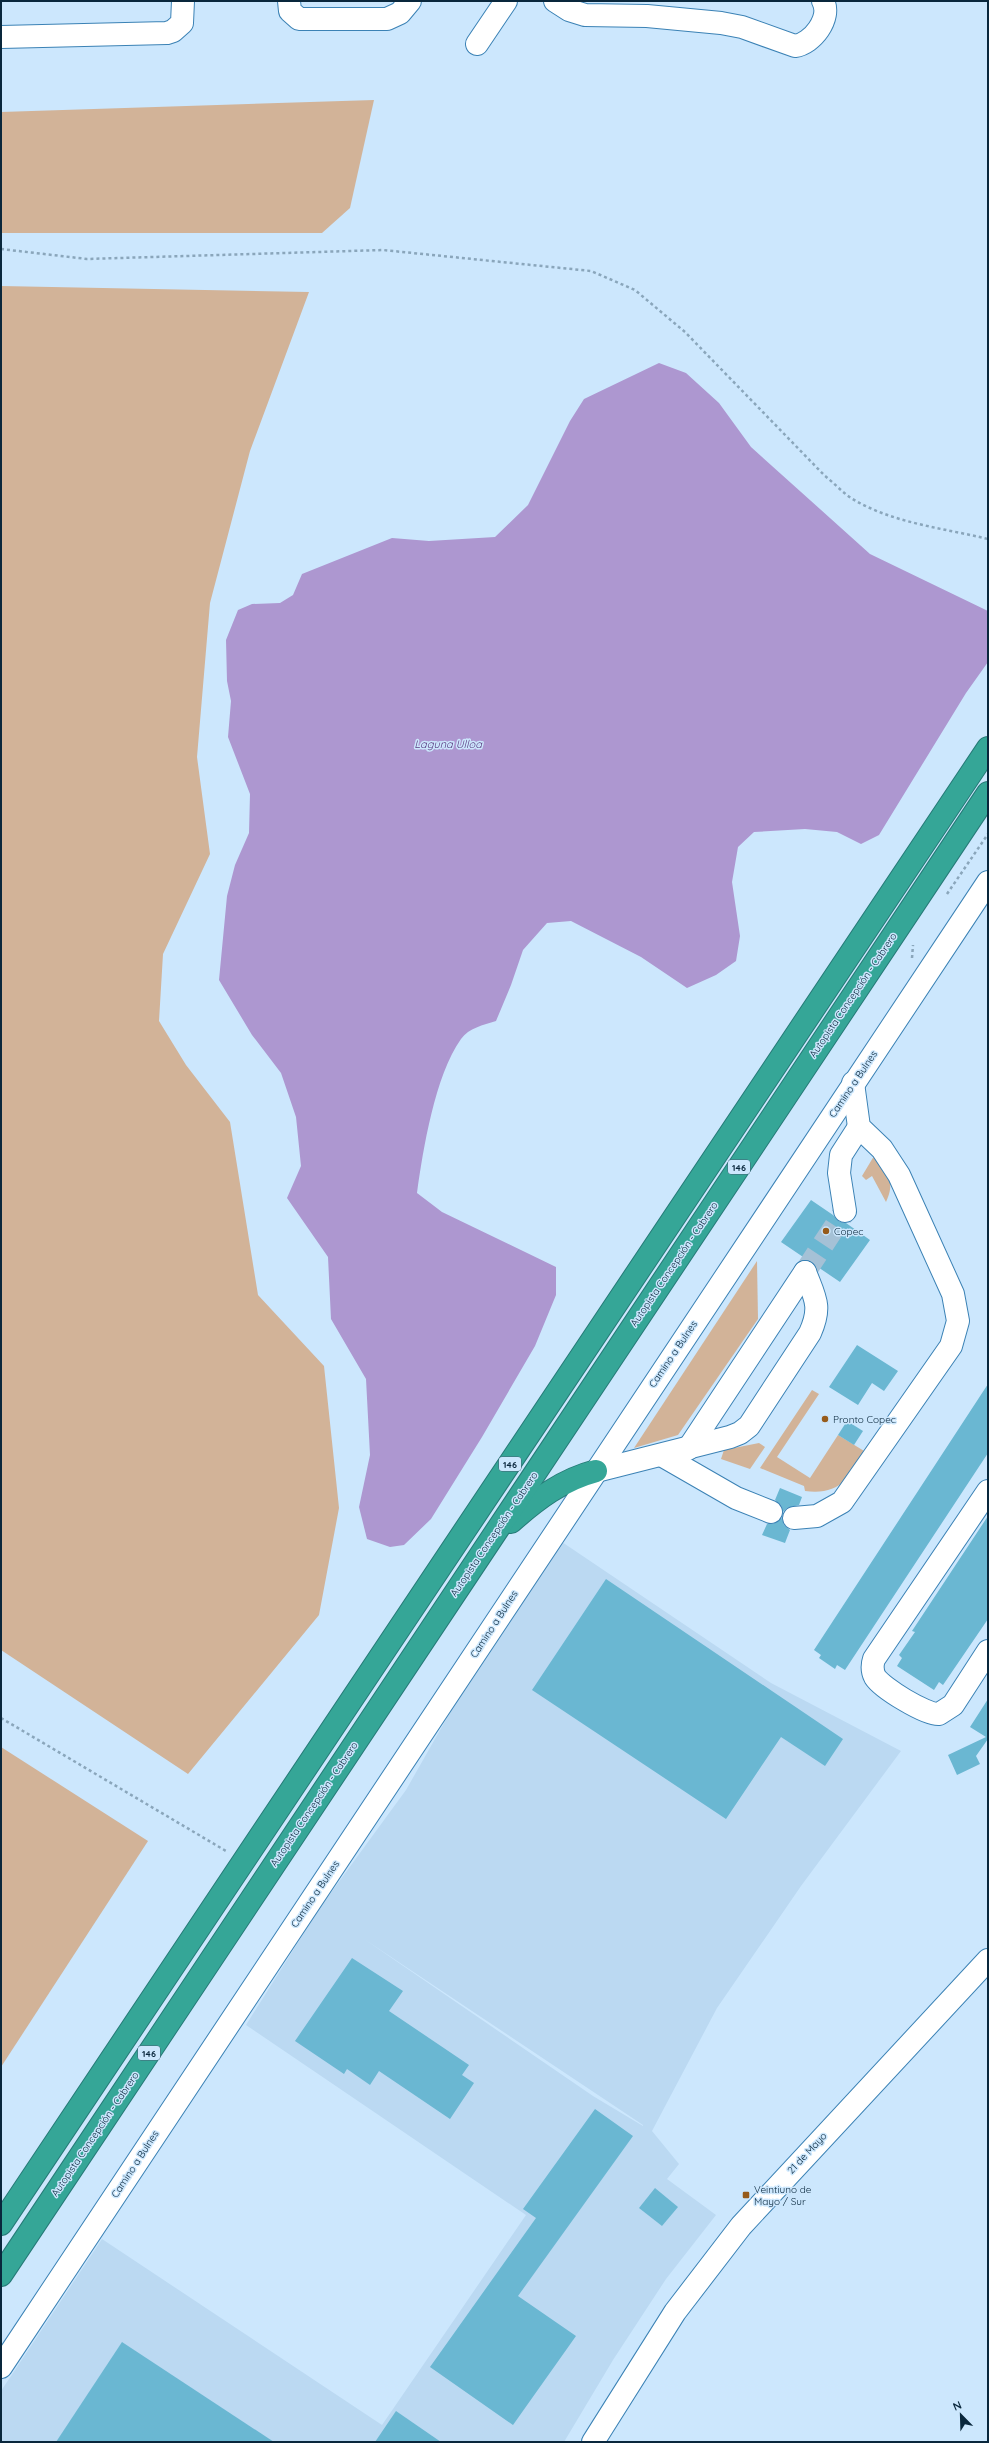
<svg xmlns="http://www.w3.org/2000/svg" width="989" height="2443" font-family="Quicksand,sans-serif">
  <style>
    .built { fill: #bbd9f2; fill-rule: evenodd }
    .green { fill: #d2b398 }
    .water { fill: #ad97d0 }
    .building { fill: #6ab7d2 }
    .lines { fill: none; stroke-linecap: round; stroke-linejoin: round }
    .minor-tunnel { stroke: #a5c1d6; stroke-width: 22; stroke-dasharray: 22 11; stroke-linecap: butt }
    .minor-casing { stroke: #3b82b5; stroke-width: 24 }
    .highway-casing { stroke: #267a77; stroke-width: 24 }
    .path { stroke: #8aa6bb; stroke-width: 2.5; stroke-dasharray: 3 3; stroke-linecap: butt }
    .minor { stroke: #fff; stroke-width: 22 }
    .highway { stroke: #35a697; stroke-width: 22 }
    .poi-dot { fill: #965b1b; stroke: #cce7fd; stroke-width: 1.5 }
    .labels { text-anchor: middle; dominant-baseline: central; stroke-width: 3; stroke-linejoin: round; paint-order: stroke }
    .shield { fill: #cce7fd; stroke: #446176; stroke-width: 1 }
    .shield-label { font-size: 9px; font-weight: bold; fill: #09273c }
    .street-label { font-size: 10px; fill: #09273c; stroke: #cce7fd }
    .poi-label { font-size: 10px; fill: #09273c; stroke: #cce7fd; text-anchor: start }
    .water-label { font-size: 11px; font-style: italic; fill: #5a3a80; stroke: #cce7fd }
  </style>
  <rect width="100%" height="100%" fill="#cce7fd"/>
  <path class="built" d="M559 1540 771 1683 901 1751 801 1886 717 2008 652 2131 679 2164 667 2179 716 2215 666 2279 613 2360 564 2442H1V2391L102 2239 382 2425 526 2215 246 2025 319 1909 406 1790 477 1665ZM364 1939 643 2125V2126L593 2096Z"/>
  <g class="green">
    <path d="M374 100 350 208 322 233H1V112Z"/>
    <path d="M1 286 309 292 250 451 210 603 197 757 210 854 163 954 159 1021 186 1065 230 1122 258 1295 324 1366 339 1508 319 1615 188 1774 1 1650Z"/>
    <path d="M877 1151C887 1170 896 1182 886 1202L872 1176 866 1180 862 1176Z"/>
    <path d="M757 1261 758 1319 678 1435 634 1448Z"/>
    <path d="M812 1390 819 1394 777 1457 810 1478 838 1435 869 1454C850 1477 838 1496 805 1491L804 1486 760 1468Z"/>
    <path d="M759 1443 765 1447 750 1469 721 1459 724 1450Z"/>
    <path d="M1 1747 148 1841 1 2067Z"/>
  </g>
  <path class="water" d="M659 363 686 373 719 403 751 447 870 554 988 611V662L966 693 879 835 861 844 837 832 805 829 754 832 738 847 732 882 740 936 736 961 716 975 687 988 641 957 571 921 547 923 523 950 511 985 496 1021C483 1025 469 1028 461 1039 435 1075 423 1150 417 1193L442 1212 556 1267V1295L535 1346 482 1437 431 1519 404 1545 390 1547 367 1539 359 1507 370 1455 366 1379 331 1319 328 1257 287 1198 301 1166 296 1117 281 1073 252 1035 219 980 227 896 235 865 249 833 250 794 228 737 231 701 227 681 226 640 238 610 252 604 280 603 293 595 302 574 392 538 429 541 495 537 528 505 570 421 584 399Z"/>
  <g class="building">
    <path d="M811 1200 833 1215 840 1222 846 1223 870 1240 840 1282 781 1242Z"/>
    <path d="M857 1345 898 1371 884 1391 872 1383 858 1405 829 1387Z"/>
    <path d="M988 1384V1453L845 1670 837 1665 835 1669 819 1658 821 1655 814 1650Z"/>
    <path d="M847 1421 863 1431 854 1445 838 1435Z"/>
    <path d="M780 1488 802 1497 799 1505 787 1508 783 1512 781 1505 775 1500Z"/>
    <path d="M988 1516V1619L943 1685 939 1682 934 1690 897 1666 902 1658 899 1655 915 1632 912 1631Z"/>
    <path d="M782 1518 784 1525 790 1530 785 1543 762 1535 767 1524H773Z"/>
    <path d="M606 1579 843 1739 825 1766 781 1737 726 1819 532 1690Z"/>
    <path d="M988 1699V1739L976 1756 980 1764 957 1775 948 1755 986 1737 970 1727Z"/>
    <path d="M352 1958 403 1991 389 2011 469 2065 462 2075 474 2083 450 2119 379 2071 370 2085 347 2069 344 2074 295 2041Z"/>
    <path d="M595 2109 633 2136 518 2296 576 2336 513 2425 430 2367 536 2218 523 2209Z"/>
    <path d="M655 2188 678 2207 662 2226 639 2208Z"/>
    <path d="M122 2342 274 2442H56Z"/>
    <path d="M396 2411 441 2442H375Z"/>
  </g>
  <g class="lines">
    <path class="minor-tunnel" d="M805 1272 845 1211"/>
    <defs>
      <g id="minor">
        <path d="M289 1 290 11 299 19H387L400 13 410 1"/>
        <path d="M555 1 569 10 585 15 647 16 721 23 742 27 795 46C812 44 832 18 823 1"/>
        <path d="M1 37 167 33 173 31 182 23 183 1"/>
        <path d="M477 44 506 1"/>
        <path d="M845 1211 839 1173 841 1155 859 1127"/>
        <path d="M688 1449 805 1272"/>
        <path d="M663 1456 736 1498 771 1512"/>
        <path d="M596 1471 730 1437 740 1433 749 1426 810 1333C822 1306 815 1298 805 1272"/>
        <path d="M988 1491 874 1659C872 1665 872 1671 875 1677 882 1688 926 1715 939 1714L953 1705 988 1651"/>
        <path d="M794 1518 817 1516 842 1502 951 1346 958 1321 953 1294 899 1175 882 1149 859 1127 853 1083"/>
        <path d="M1 2367 988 882"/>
        <path d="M593 2442 675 2312 741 2226 988 1960"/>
      </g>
      <g id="highway">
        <path d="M511 1522C537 1499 562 1480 596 1471"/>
        <path d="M1 2224 988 748"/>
        <path d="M1 2275 988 793"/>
      </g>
    </defs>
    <use href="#minor" class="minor-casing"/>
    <use href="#highway" class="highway-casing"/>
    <g class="path">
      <path d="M1 249 87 259 383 250 591 271 635 290 685 332 825 476C834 483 842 492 851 498 891 523 943 528 988 539"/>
      <path d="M947 894 988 834"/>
      <path d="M912 958 913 945"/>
      <path d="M1 1718 226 1851"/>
    </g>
    <use href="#minor" class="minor"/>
    <use href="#highway" class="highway"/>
  </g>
  <g class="poi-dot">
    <circle cx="826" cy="1231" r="4"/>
    <circle cx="825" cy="1419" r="4"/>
    <rect x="742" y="2191" width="8" height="8" rx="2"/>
  </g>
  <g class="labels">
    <g class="shield">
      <rect x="728" y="1160" width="22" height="14" rx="3"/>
      <rect x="499" y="1457" width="22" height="14" rx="3"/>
      <rect x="138" y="2046" width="22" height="14" rx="3"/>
    </g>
    <g class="shield-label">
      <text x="739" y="1167">146</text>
      <text x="510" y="1464">146</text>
      <text x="149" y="2053">146</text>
    </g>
    <g class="street-label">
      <text transform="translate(853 995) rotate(-56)">Autopista Concepción - Cabrero</text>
      <text transform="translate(853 1084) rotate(-56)">Camino a Bulnes</text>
      <text transform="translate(674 1264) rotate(-56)">Autopista Concepción - Cabrero</text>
      <text transform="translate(673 1354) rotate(-56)">Camino a Bulnes</text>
      <text transform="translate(494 1534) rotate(-56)">Autopista Concepción - Cabrero</text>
      <text transform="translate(494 1624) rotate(-57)">Camino a Bulnes</text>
      <text transform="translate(314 1804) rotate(-56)">Autopista Concepción - Cabrero</text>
      <text transform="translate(315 1894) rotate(-56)">Camino a Bulnes</text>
      <text transform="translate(95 2134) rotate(-56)">Autopista Concepción - Cabrero</text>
      <text transform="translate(807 2153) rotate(-47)">21 de Mayo</text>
      <text transform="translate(135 2164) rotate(-57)">Camino a Bulnes</text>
    </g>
    <g class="poi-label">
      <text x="834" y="1231">Copec</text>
      <text x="833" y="1419">Pronto Copec</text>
      <text x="754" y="2189">Veintiuno de<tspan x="754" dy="12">Mayo / Sur</tspan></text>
    </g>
    <g class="water-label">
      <text x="448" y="744">Laguna Ulloa</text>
    </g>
  </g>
  <rect width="989" height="2443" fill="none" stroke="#09273c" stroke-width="4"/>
  <g transform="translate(961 2415) rotate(337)" stroke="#cce7fd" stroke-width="3" paint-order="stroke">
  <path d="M0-3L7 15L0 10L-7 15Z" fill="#09273c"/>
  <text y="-6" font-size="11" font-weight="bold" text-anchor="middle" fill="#09273c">N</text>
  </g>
</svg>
